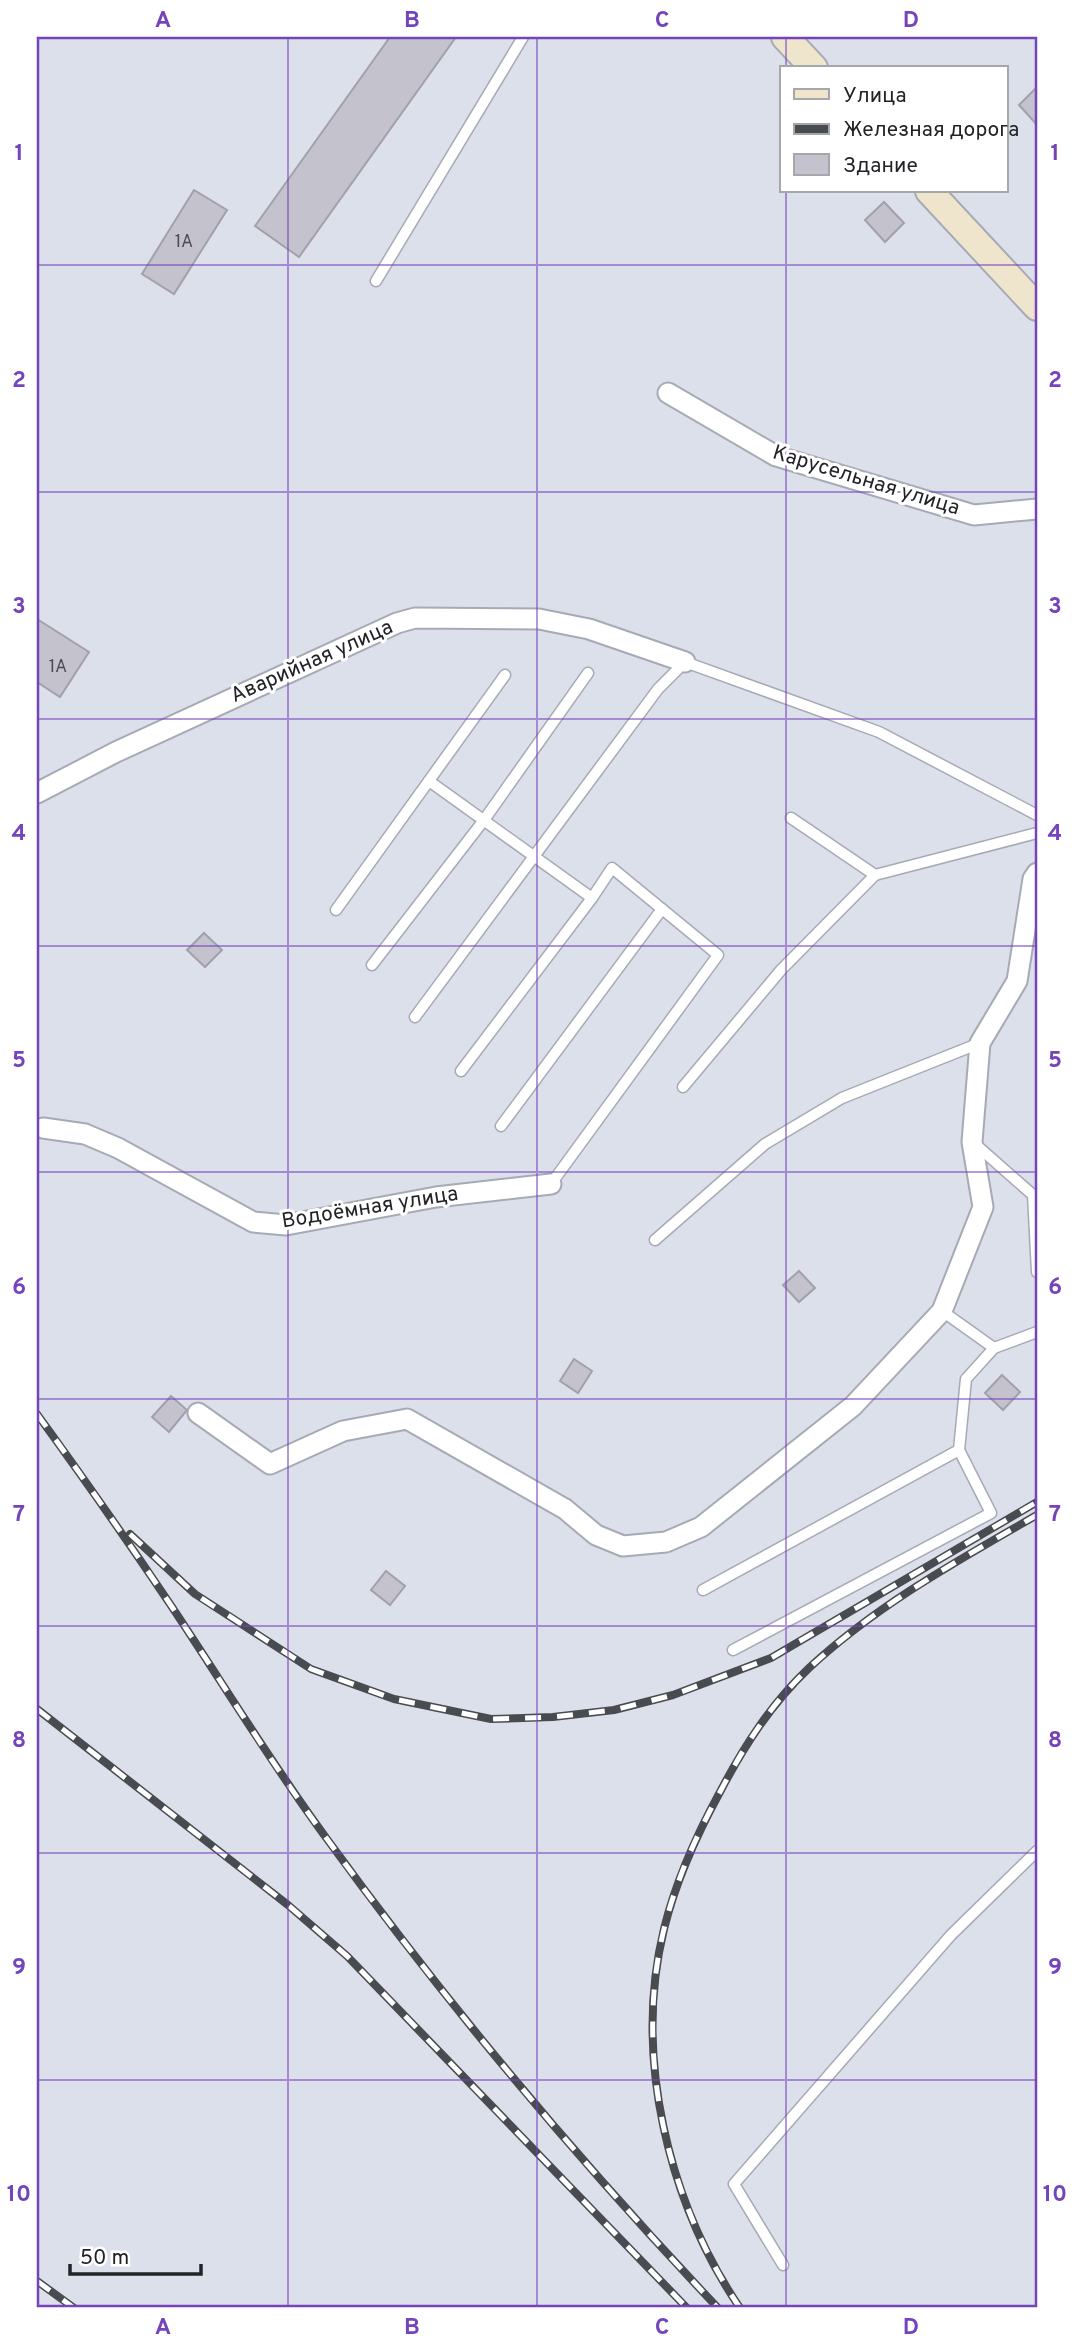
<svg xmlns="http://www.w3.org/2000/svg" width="1074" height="2345" font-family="Overpass,sans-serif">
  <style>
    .building { fill: #c4c2cd; stroke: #a2a0aa; stroke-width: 2 }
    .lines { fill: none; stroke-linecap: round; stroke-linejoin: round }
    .lane-casing { stroke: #a6aab4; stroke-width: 13 }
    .street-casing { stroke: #a6aab4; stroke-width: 23 }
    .secondary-casing { stroke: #a6aab4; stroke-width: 30 }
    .lane { stroke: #fff; stroke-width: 10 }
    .street { stroke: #fff; stroke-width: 19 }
    .secondary { stroke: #efe5cd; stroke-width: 26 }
    .rail-casing { stroke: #484b4f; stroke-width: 8 }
    .rail { stroke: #fff; stroke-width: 5; stroke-dasharray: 16; stroke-linecap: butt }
    .grid { fill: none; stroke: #7544bc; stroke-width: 2; stroke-opacity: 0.55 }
    .labels { text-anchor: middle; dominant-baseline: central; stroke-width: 6; stroke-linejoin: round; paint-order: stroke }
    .number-label { font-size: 18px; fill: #4a4b50 }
    .street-label { font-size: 21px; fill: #212326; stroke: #fff }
    .neatline { fill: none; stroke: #7544bc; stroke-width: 2.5 }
    .grid-label { font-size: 23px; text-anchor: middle; font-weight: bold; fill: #7544bc }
  </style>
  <rect width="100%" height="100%" fill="#dce0ea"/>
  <g class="building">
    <path d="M390 37H456L299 257 255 226Z"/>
    <path d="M1037 87V125L1019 105Z"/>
    <path d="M194 190 227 210 174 294 142 274Z"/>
    <path d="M884 202 904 223 885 242 865 220Z"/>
    <path d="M37 619 89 652 60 697 37 682Z"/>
    <path d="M204 933 222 950 205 967 187 950Z"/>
    <path d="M799 1271 815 1288 799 1302 783 1285Z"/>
    <path d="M574 1359 592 1371 578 1393 560 1381Z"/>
    <path d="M1002 1375 1020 1392 1003 1410 985 1393Z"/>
    <path d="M171 1396 187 1410 169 1432 152 1417Z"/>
    <path d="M386 1571 405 1586 390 1605 371 1590Z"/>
  </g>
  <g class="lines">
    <defs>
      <g id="lane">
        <path d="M376 281 523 37"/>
        <path d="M429 781 592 898 612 868 718 955 551 1184"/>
        <path d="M791 818 875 875"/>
        <path d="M336 910 505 675"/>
        <path d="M372 965 484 820 588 673"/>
        <path d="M415 1017 658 689 685 662 879 732 1037 815"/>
        <path d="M461 1071 592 898"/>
        <path d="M683 1087 781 970 875 875 1037 833"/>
        <path d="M501 1126 662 909"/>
        <path d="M975 1144 1033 1195 1037 1272"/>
        <path d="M655 1240 765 1144 842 1098 980 1043"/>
        <path d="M942 1311 994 1348"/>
        <path d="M703 1590 959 1450 966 1379 994 1348 1037 1332"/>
        <path d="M733 1650 991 1513 959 1450"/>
        <path d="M783 2265 734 2184 951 1935 1037 1851"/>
      </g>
      <g id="street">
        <path d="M668 393 776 456 974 515 1037 509"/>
        <path d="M37 793 116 752 397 623 415 618 539 619 589 629 685 662"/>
        <path d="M43 1128 85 1134 118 1148 253 1222 286 1225 436 1197 551 1184"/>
        <path d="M198 1413 270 1464 343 1431 407 1419 565 1509 596 1535 623 1546 666 1542 701 1527 853 1406 942 1311 983 1207 972 1142 980 1043 1017 981 1033 879 1037 873"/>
      </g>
      <g id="secondary">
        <path d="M785 37 814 68"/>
        <path d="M929 191 1037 307"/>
      </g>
    </defs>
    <use href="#lane" class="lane-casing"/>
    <use href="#street" class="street-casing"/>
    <use href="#secondary" class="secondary-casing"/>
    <use href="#lane" class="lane"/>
    <use href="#street" class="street"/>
    <use href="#secondary" class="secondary"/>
    <defs>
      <g id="rail">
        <path d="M37 1414C82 1476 127 1540 170 1604 222 1682 271 1763 327 1839 447 2004 578 2160 718 2308"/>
        <path d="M130 1534 195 1594 311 1669 394 1699 491 1719 553 1717 614 1710 673 1695 771 1658 1037 1502"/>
        <path d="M37 1709 288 1905 347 1956 687 2308"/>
        <path d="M37 2281 74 2308"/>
        <path d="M740 2308C668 2202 633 2056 664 1929 676 1880 696 1836 720 1792 744 1746 771 1704 809 1668 877 1605 957 1561 1037 1515"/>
      </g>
    </defs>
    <use href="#rail" class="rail-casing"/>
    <use href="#rail" class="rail"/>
  </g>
  <path class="grid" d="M288 37V2308M537 37V2308M786 37V68M786 191V2308M37 265H1037M37 492H1037M37 719H1037M37 946H1037M37 1172H1037M37 1399H1037M37 1626H1037M37 1853H1037M37 2080H1037"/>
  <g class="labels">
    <g class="number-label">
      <text x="184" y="242">1А</text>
      <text x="58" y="667">1А</text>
    </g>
    <g class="street-label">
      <text transform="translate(866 481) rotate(17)">Карусельная улица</text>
      <text transform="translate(312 662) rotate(-24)">Аварийная улица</text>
      <text transform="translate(370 1208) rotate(-9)">Водоёмная улица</text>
    </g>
  </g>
  <rect width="1074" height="2345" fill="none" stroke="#ffffff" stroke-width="77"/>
  <rect x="780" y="66" width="228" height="126" fill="#ffffff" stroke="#a6a7a8" stroke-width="2"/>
  <rect x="794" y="89" width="35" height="10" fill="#efe5cd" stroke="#a6a7a8" stroke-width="2"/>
  <text x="843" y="102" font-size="21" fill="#212326">Улица</text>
  <rect x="794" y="124" width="35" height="10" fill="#484b4f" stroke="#a6a7a8" stroke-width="2"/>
  <text x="843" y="136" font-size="21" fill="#212326">Железная дорога</text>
  <rect x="794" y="154" width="35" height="21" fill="#c4c2cd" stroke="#a6a7a8" stroke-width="2"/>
  <text x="843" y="172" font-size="21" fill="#212326">Здание</text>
  <path d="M70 2264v10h131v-10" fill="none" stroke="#212326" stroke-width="3.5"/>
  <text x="80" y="2264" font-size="21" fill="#212326" stroke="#ffffff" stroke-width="5" paint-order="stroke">50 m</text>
  <rect x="38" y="38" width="998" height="2268" class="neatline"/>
  <g class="grid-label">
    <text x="163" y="27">A</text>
    <text x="412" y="27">B</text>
    <text x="662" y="27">C</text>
    <text x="911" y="27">D</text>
    <text x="19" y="160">1</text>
    <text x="1055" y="160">1</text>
    <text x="19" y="387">2</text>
    <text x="1055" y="387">2</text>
    <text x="19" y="613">3</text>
    <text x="1055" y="613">3</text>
    <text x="19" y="840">4</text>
    <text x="1055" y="840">4</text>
    <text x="19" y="1067">5</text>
    <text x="1055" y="1067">5</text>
    <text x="19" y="1294">6</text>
    <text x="1055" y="1294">6</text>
    <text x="19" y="1521">7</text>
    <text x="1055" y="1521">7</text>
    <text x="19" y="1747">8</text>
    <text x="1055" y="1747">8</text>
    <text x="19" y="1974">9</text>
    <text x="1055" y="1974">9</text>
    <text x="19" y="2201">10</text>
    <text x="1055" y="2201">10</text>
    <text x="163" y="2334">A</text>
    <text x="412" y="2334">B</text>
    <text x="662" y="2334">C</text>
    <text x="911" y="2334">D</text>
  </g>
</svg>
